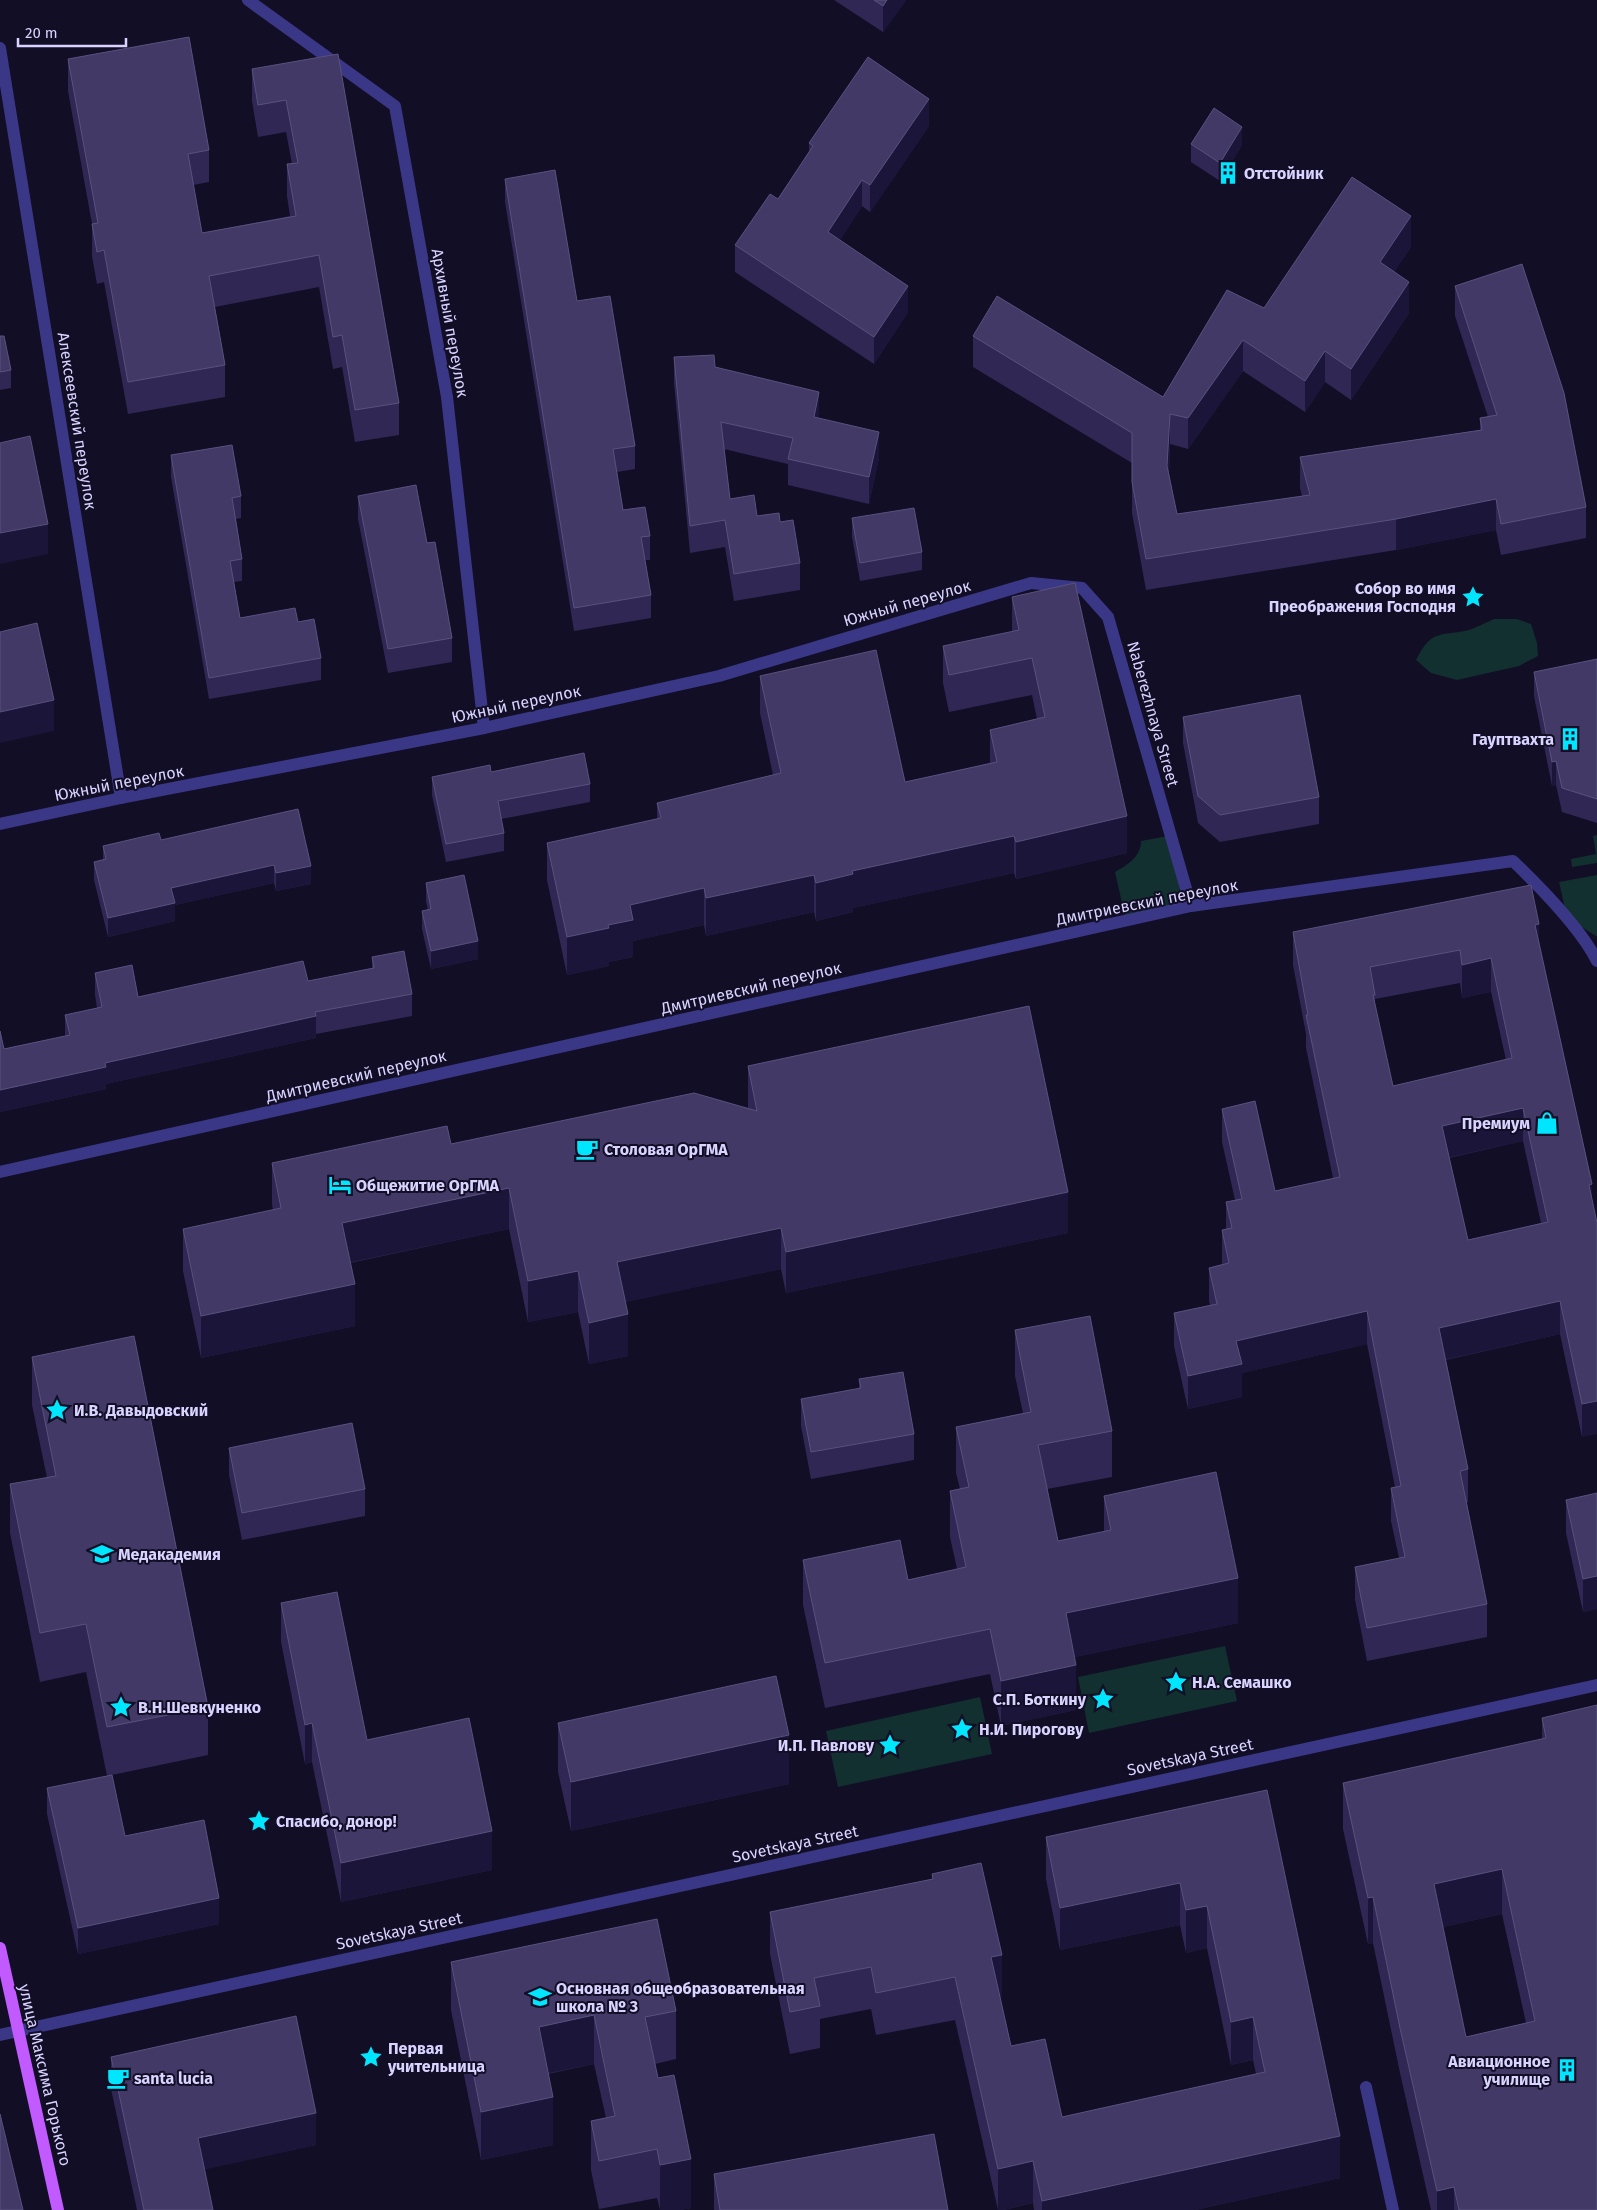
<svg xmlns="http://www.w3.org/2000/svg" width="1597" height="2210" font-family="'Fira Sans',sans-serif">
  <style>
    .green { fill: #11302f }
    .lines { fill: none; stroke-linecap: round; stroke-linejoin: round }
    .minor { stroke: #3a3886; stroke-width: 12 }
    .major { stroke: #c15aff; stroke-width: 12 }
    .wall { fill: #302754; fill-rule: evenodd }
    .shaded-wall { fill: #1c153a }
    .building { fill: #423966; stroke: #59527e; fill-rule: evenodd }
    .labels { text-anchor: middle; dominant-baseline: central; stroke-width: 4; stroke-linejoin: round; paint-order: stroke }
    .poi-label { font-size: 16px; font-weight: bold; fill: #d8d3ff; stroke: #120e26; text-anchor: start }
    .street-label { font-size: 16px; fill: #d8d3ff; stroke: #120e26 }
  </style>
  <rect width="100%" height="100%" fill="#120e26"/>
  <g class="green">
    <path d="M1494 619H1517L1531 624 1537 643 1538 656 1519 666 1457 680 1431 673 1416 660C1433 626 1442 638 1472 629 1479 626 1487 622 1494 619Z"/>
    <path d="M1597 835V863L1572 867 1571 859 1596 854 1593 836Z"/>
    <path d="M1168 836 1181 894 1172 910 1126 921 1115 872C1127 865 1141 857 1141 841Z"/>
    <path d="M1597 875V936H1596L1567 918 1559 882Z"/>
    <path d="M1225 1646 1237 1701 1089 1733 1078 1677Z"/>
    <path d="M980 1697 992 1754 838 1787 826 1731Z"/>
  </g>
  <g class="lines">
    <g class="minor">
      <path d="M248 0 395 106 447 397 484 728"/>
      <path d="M0 48 121 798"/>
      <path d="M0 824 121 798 484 728 719 676 1031 583 1082 588 1108 617 1191 906"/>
      <path d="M0 1172 1191 906 1513 861C1540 887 1581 929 1597 961"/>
      <path d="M0 2035 1597 1685"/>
      <path d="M1366 2087 1393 2210"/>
    </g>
    <path class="major" d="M0 1948 58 2210"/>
  </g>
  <g class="wall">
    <path d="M834 0H906L883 32Z"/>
    <path d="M338 54 399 403V435L355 442 342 367 333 369 319 287 215 307 225 365V397L128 414 104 282 97 284 92 256V224L68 91V59L209 150V182L193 185 202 233 290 216 287 196V164H292L286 132 258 137 252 101V69Z"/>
    <path d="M929 126 870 212 862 206 840 240 908 312 874 364 735 272V245L778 199 809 152V143Z"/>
    <path d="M1191 144 1242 145 1220 181 1191 162Z"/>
    <path d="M505 179 577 301 635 446V469L617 472 623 510 650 536V560H645L651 595V618L574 631 505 202Z"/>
    <path d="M1411 247 1394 272 1409 313 1351 400 1325 382 1305 412 1243 371 1188 449 1170 444 1169 473 1177 514 1302 496 1300 488V457L1480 430V418L1488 417 1455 316V286L1586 507V538L1501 555 1496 530 1396 550 1146 590 1132 513V463L973 367V336L1163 397 1264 308Z"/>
    <path d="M0 336 11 370V388L0 390Z"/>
    <path d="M674 357 715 367 819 418 879 458 869 504 788 485V464L724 449 730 499 757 516 780 522 800 563V590L734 601 725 547 690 553 674 383Z"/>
    <path d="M171 455 241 496V518L236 519 242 559V581L234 582 240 618 298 622 321 658V680L209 699 171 477Z"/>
    <path d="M358 496 427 543 452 638V662L388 673 358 519Z"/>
    <path d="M852 518 922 552V570L860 581 852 537Z"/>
    <path d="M1012 597 1127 853 1016 879 1014 873 853 908V912L816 921 814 912 706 936 704 925 633 941V957L609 962V966L567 975 547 880V843L657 819V803L773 775 760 713V676L905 782 990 763V730L1037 719 1032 695 949 712 943 683V646L1012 632Z"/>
    <path d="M1597 659V823L1562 812 1556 785 1552 786 1534 696V672Z"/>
    <path d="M1183 717 1319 797V824L1220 842 1198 823 1183 743Z"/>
    <path d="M491 772 590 784V802L501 819 504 833V851L446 862 432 795V777Z"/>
    <path d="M298 809 311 884 276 891 274 883 175 905V921L108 937 94 880V862L103 860V846L161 840Z"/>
    <path d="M426 883 478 959 431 969 422 929V911L428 910 426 902Z"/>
    <path d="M1293 932 1539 941 1592 1184 1582 1437 1560 1334 1446 1360 1468 1469V1502H1466L1487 1604V1637L1367 1661 1355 1600V1567L1399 1558 1391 1521V1488L1395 1487 1367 1344 1242 1373V1397L1188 1409 1174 1346V1313L1210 1305 1209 1301V1268L1222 1264V1230L1226 1229V1202L1235 1200 1222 1142V1109L1275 1191 1333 1178 1306 1048V1034L1293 965ZM1460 983 1462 998 1491 992 1506 1060 1393 1086 1375 1008V999ZM1523 1141 1541 1223 1468 1240 1449 1158Z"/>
    <path d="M372 957 412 994V1016L316 1034V1038L106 1084V1089L0 1112V1031L4 1049 65 1036V1015L97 1008 95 995V973L138 997 308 981 372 968Z"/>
    <path d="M748 1066 1068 1233 786 1293 781 1269 625 1302 628 1356 589 1364 578 1312 528 1322 509 1229 350 1263 355 1326 201 1358 183 1271V1229L273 1210 272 1204V1163L451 1144 748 1108Z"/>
    <path d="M1015 1330 1112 1431V1477L1047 1489 1058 1541 1104 1532V1496L1238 1623 1075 1657 1076 1710 1001 1726 990 1674 825 1708 803 1605V1560L908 1580 957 1569 950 1537V1491L960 1489 956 1473V1427L1023 1413 1015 1376Z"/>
    <path d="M32 1357 208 1707V1755L107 1776 86 1672 40 1682 10 1533V1484L47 1478 32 1405Z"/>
    <path d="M859 1379 914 1434V1460L811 1479 801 1426V1399L859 1389Z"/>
    <path d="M229 1448 365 1489V1516L242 1540 229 1475Z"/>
    <path d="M1597 1493V1609L1583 1612 1566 1533V1500Z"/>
    <path d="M281 1603 367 1740 492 1870 341 1902 312 1762 305 1764 281 1642Z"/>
    <path d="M1597 1705V2210H1431L1400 2073 1373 1943 1368 1944 1343 1829V1783L1542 1739V1718ZM1502 1914 1526 2023 1466 2037 1443 1927Z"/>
    <path d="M558 1723 789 1784 571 1831 558 1772Z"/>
    <path d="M47 1788 125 1836 219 1924 78 1954 47 1814Z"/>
    <path d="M1267 1790 1340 2178 1195 2210H1034L1033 2203 1004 2210H998L955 2020 876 2035 871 2009 820 2019V2048L790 2054 770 1954V1912L932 1879V1874L1002 1997H1000L1011 2046 1062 2117 1256 2074 1253 2060 1231 2065 1207 1948 1186 1953 1180 1925 1060 1950 1046 1879V1837Z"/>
    <path d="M451 1962 676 2011V2059L655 2064 658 2078 691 2208 680 2210H660L657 2198 599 2209 591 2170V2121L606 2118 594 2064 548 2074 553 2145 481 2160 451 2010Z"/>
    <path d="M111 2057 316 2145 204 2169 213 2210H137L111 2089Z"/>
    <path d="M714 2174 948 2210H714Z"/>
  </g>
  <g class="shaded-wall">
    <path d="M887 0H906L883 32V6Z"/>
    <path d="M929 99V126L870 212V185Z"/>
    <path d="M1242 127V145L1220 181V163Z"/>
    <path d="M862 180V206L828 259V232Z"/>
    <path d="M1411 216V247L1380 293V262Z"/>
    <path d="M1409 282V313L1351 400V369Z"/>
    <path d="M908 286V312L874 364V337Z"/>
    <path d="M1243 340V371L1188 449V418Z"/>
    <path d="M1325 351V382L1305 412V381Z"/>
    <path d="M819 392V418L814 417Z"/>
    <path d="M1170 414V444L1167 496V466Z"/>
    <path d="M879 432V458L869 504V477Z"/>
    <path d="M1496 499V530L1396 550V519Z"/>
    <path d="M48 524V554L0 564V533Z"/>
    <path d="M54 700V731L0 743V712Z"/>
    <path d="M1556 761V785L1552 786V762Z"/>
    <path d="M1127 816V853L1016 879V842Z"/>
    <path d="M1014 836V873L853 908V912L816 921V883L852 871Z"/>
    <path d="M274 865V883L175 905V921L108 937V918L171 888Z"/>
    <path d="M311 866V884L276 891V873Z"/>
    <path d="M814 875V912L706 936V898Z"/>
    <path d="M704 888V925L633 941V957L609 962V966L567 975V937L608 925 630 905Z"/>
    <path d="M1539 924V957L1535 925Z"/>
    <path d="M478 941V959L431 969V951Z"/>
    <path d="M1491 958V992L1462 998V965Z"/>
    <path d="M316 1016V1038L106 1084V1089L0 1112V1090L105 1063Z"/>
    <path d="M1523 1108V1141L1442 1159V1126Z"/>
    <path d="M1592 1184V1217L1589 1185Z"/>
    <path d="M509 1188V1229L342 1264V1223Z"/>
    <path d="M1068 1192V1233L786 1293V1252Z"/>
    <path d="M781 1228V1269L617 1304V1262Z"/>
    <path d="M578 1271V1312L528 1322V1281Z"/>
    <path d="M355 1284V1326L201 1358V1316Z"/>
    <path d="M1560 1301V1334L1439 1361V1328Z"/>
    <path d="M1367 1311V1344L1242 1373V1397L1188 1409V1376L1236 1341Z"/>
    <path d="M628 1314V1356L589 1364V1323Z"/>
    <path d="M1597 1401V1434L1582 1437V1404Z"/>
    <path d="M1597 1576V1609L1583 1612V1579Z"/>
    <path d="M1238 1578V1623L1066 1659V1613Z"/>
    <path d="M1076 1665V1710L1001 1726V1681Z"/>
    <path d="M312 1723V1762L305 1764V1725Z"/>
    <path d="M789 1735V1784L571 1831V1782Z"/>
    <path d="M492 1831V1870L341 1902V1863Z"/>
    <path d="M1502 1869V1914L1434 1929V1884Z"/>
    <path d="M1180 1883V1925L1060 1950V1908Z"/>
    <path d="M1373 1897V1943L1368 1944V1898Z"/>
    <path d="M219 1898V1924L78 1954V1928Z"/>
    <path d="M1207 1906V1948L1186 1953V1910Z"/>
    <path d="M1002 1955V1997L991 1999V1957Z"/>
    <path d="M594 2015V2064L539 2075V2027Z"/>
    <path d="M1253 2017V2060L1231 2065V2022Z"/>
    <path d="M553 2097V2145L481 2160V2112Z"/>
    <path d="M316 2113V2145L198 2171V2138Z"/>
    <path d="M1340 2136V2178L1195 2210H1042V2201Z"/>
    <path d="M691 2159V2208L680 2210H660V2165Z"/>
    <path d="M1033 2161V2203L1004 2210H998V2169Z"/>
    <path d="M1454 2187V2210H1437V2191Z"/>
  </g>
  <g class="building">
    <path d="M874 0H887L883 6Z"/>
    <path d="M189 37 209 150 188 154 202 233 296 216 287 164 298 163 286 100 258 105 252 69 338 54 399 403 355 410 342 335 333 337 319 255 209 276 225 365 128 382 104 250 97 252 92 224 98 223 68 59Z"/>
    <path d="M868 57 929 99 870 185 862 180 828 232 908 286 874 337 735 245 770 194 778 199 813 146 809 143Z"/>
    <path d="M1214 108 1242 127 1220 163 1191 144Z"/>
    <path d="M555 170 577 301 610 296 635 446 613 449 623 510 645 507 650 536 641 537 651 595 574 608 505 179Z"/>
    <path d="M1352 177 1411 216 1380 262 1409 282 1351 369 1325 351 1305 381 1243 340 1188 418 1170 414 1167 466 1177 514 1310 495 1300 457 1482 430 1480 418 1497 415 1455 286 1522 264 1564 393 1586 507 1501 524 1496 499 1396 519 1146 559 1132 482V433L973 336 997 296 1163 397 1227 290 1264 308Z"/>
    <path d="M0 336H4L11 370 0 372Z"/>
    <path d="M714 355 715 367 819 392 814 417 879 432 869 477 788 459 793 438 721 422 730 499 754 495 757 516 779 513 780 522 793 520 800 563 734 574 725 520 690 526 674 357Z"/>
    <path d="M30 436 48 524 0 533V443Z"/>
    <path d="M232 445 241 496 232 498 242 559 230 561 240 618 295 608 298 622 314 619 321 658 209 678 171 455Z"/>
    <path d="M416 485 427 543 435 542 452 638 388 649 358 496Z"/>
    <path d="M914 508 922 552 860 563 852 518Z"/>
    <path d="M1075 583 1127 816 1016 842 1014 836 852 871 853 874 816 883 814 875 706 898 704 888 630 905 633 920 608 925 609 928 567 937 547 843 661 818 657 803 781 773 760 676 876 650 905 782 997 762 990 730 1045 717 1032 658 949 675 943 646 1019 630 1012 597Z"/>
    <path d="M37 623 54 700 0 712V632Z"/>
    <path d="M1597 659V799L1562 788 1556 761 1552 762 1534 672Z"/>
    <path d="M1300 695 1319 797 1220 815 1198 796 1183 717Z"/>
    <path d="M584 753 590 784 498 801 504 833 446 844 432 777 490 765 491 772Z"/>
    <path d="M298 809 311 866 276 873 274 865 171 888 175 903 108 918 94 862 106 859 103 846 159 833 161 840Z"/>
    <path d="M464 875 478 941 431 951 422 911 431 909 426 883Z"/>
    <path d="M1531 885 1539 924 1535 925 1592 1184 1589 1185 1597 1223V1401L1582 1404 1560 1301 1439 1328 1468 1469 1460 1471 1487 1604 1367 1628 1355 1567 1405 1557 1391 1488 1401 1486 1367 1311 1236 1341 1242 1364 1188 1376 1174 1313 1217 1304 1209 1268 1229 1263 1222 1230 1232 1228 1226 1202 1242 1199 1222 1109 1255 1101 1275 1191 1340 1177 1306 1015H1308L1293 932ZM1460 950 1462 965 1491 958 1512 1058 1393 1086 1373 995H1375L1370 967ZM1523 1108 1548 1222 1468 1240 1442 1126Z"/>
    <path d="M404 951 412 994 315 1012 316 1016 105 1063 106 1067 0 1090V1031L4 1049 70 1035 65 1015 102 1007 95 973 132 965 138 997 303 961 308 981 374 968 372 957Z"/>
    <path d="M1029 1006 1068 1192 786 1252 781 1228 617 1262 628 1314 589 1323 578 1271 528 1281 509 1188 342 1223 355 1284 201 1316 183 1229 281 1208 272 1163 447 1126 451 1144 694 1093 757 1111 748 1066Z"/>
    <path d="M1090 1316 1112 1431 1038 1445 1058 1541 1111 1530 1104 1496 1216 1472 1238 1578 1066 1613 1076 1665 1001 1681 990 1629 825 1663 803 1560 900 1540 908 1580 966 1567 950 1491 969 1487 956 1427 1031 1412 1015 1330Z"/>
    <path d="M134 1336 208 1707 107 1727 86 1624 40 1633 10 1484 56 1476 32 1357Z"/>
    <path d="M903 1372 914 1434 811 1452 801 1399 861 1388 859 1379Z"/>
    <path d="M352 1423 365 1489 242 1513 229 1448Z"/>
    <path d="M1597 1493V1576L1583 1579 1566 1500Z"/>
    <path d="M337 1592 367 1740 469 1718 492 1831 341 1863 312 1723 305 1725 281 1603Z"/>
    <path d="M776 1676 789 1735 571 1782 558 1723Z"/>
    <path d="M1597 1705V2210H1459L1454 2187 1437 2191 1400 2028 1373 1897 1368 1898 1343 1783 1546 1738 1542 1718ZM1502 1869 1535 2021 1466 2037 1434 1884Z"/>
    <path d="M112 1775 125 1836 204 1820 219 1898 78 1928 47 1788Z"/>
    <path d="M1267 1790 1340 2136 1042 2201 1033 2161 998 2169 955 1977 876 1993 871 1967 814 1978 820 2006 790 2012 770 1912 933 1879 932 1874 981 1863 1002 1955 991 1957 1011 2046 1045 2039 1062 2117 1265 2072 1253 2017 1231 2022 1207 1906 1186 1910 1180 1883 1060 1908 1046 1837Z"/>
    <path d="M657 1919 676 2011 645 2017 658 2078 674 2075 691 2159 660 2165 657 2149 599 2161 591 2121 615 2116 594 2015 539 2027 553 2097 481 2112 451 1962Z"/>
    <path d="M296 2016 316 2113 198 2138 213 2210H144L111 2057Z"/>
    <path d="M0 2114 23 2210H0Z"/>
    <path d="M934 2134 948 2210H720L714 2174Z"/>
  </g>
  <defs>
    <symbol id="building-bare" viewBox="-9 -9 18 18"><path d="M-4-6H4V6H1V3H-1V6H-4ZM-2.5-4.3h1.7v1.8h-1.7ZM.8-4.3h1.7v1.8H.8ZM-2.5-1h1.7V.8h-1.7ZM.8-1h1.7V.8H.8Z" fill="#00e6fe" stroke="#120e26" stroke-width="2.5" paint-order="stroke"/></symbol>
    <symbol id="sight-bare" viewBox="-9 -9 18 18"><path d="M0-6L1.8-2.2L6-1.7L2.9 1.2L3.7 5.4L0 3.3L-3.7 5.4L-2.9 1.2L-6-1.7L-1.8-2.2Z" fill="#00e6fe" stroke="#120e26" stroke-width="2.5" paint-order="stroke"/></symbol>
    <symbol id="shop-bare" viewBox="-9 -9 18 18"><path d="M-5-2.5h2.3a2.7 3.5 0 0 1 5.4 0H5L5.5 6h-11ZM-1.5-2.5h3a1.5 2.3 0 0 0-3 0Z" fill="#00e6fe" stroke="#120e26" stroke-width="2.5" paint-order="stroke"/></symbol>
    <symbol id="cafe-bare" viewBox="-9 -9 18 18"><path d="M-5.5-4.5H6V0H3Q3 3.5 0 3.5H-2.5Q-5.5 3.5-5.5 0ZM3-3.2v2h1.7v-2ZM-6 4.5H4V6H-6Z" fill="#00e6fe" stroke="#120e26" stroke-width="2.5" paint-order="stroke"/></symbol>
    <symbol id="hotel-bare" viewBox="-9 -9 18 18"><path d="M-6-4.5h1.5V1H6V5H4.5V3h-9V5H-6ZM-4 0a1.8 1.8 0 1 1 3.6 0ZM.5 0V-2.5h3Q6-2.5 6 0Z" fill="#00e6fe" stroke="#120e26" stroke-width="2.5" paint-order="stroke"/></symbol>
    <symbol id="university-bare" viewBox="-9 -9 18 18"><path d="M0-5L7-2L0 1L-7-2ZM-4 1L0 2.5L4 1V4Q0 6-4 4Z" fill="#00e6fe" stroke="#120e26" stroke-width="2.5" paint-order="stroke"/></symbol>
    <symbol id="school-bare" viewBox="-9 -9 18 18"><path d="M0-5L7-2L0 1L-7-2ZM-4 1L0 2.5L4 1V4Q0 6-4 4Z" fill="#00e6fe" stroke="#120e26" stroke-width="2.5" paint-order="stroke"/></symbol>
  </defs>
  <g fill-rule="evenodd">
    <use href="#building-bare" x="1212" y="157" width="32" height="32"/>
    <use href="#sight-bare" x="1457" y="581" width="32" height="32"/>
    <use href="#building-bare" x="1554" y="723" width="32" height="32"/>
    <use href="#shop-bare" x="1531" y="1107" width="32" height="32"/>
    <use href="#cafe-bare" x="571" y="1133" width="32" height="32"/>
    <use href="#hotel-bare" x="324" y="1169" width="32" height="32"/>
    <use href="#sight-bare" x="41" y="1394" width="32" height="32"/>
    <use href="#university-bare" x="86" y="1538" width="32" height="32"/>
    <use href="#sight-bare" x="1160" y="1666" width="32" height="32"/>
    <use href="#sight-bare" x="1087" y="1683" width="32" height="32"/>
    <use href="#sight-bare" x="105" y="1691" width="32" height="32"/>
    <use href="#sight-bare" x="946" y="1713" width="32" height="32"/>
    <use href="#sight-bare" x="874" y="1729" width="32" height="32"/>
    <use href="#sight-bare" x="243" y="1805" width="32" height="32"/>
    <use href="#school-bare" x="524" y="1981" width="32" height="32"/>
    <use href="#sight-bare" x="355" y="2041" width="32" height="32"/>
    <use href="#building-bare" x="1551" y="2054" width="32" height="32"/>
    <use href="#cafe-bare" x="102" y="2062" width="32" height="32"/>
  </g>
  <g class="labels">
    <g class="poi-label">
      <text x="1244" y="173">Отстойник</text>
      <text x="1456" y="588" text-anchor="end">Собор во имя<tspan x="1456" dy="18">Преображения Господня</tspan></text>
      <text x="1554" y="739" text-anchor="end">Гауптвахта</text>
      <text x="1530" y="1123" text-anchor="end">Премиум</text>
      <text x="604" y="1149">Столовая ОрГМА</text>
      <text x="356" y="1185">Общежитие ОрГМА</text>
      <text x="74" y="1410">И.В. Давыдовский</text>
      <text x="118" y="1554">Медакадемия</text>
      <text x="1192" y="1682">Н.А. Семашко</text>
      <text x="1086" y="1699" text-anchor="end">С.П. Боткину</text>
      <text x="138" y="1707">В.Н.Шевкуненко</text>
      <text x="979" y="1729">Н.И. Пирогову</text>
      <text x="874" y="1745" text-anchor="end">И.П. Павлову</text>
      <text x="276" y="1821">Спасибо, донор!</text>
      <text x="556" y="1988">Основная общеобразовательная<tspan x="556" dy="18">школа № 3</tspan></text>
      <text x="388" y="2048">Первая<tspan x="388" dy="18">учительница</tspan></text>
      <text x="1550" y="2061" text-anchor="end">Авиационное<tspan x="1550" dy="18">училище</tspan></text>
      <text x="134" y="2078">santa lucia</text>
    </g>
    <g class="street-label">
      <text transform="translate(450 323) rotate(80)">Архивный переулок</text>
      <text transform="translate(77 421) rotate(81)">Алексеевский переулок</text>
      <text transform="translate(907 603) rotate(-16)">Южный переулок</text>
      <text transform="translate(516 704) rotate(-12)">Южный переулок</text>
      <text transform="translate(1153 714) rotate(74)">Naberezhnaya Street</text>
      <text transform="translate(119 783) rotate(-11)">Южный переулок</text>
      <text transform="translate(1147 902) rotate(-11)">Дмитриевский переулок</text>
      <text transform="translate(751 988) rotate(-13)">Дмитриевский переулок</text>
      <text transform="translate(356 1076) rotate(-13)">Дмитриевский переулок</text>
      <text transform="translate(1190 1757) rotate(-12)">Sovetskaya Street</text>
      <text transform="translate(795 1844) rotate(-12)">Sovetskaya Street</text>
      <text transform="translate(399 1931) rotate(-12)">Sovetskaya Street</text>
      <text transform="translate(45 2075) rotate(77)">улица Максима Горького</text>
    </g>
  </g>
  <path d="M18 38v8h108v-8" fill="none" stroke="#d8d3ff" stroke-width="2.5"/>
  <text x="25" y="38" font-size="15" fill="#d8d3ff" stroke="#120e26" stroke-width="4" paint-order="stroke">20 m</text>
</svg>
